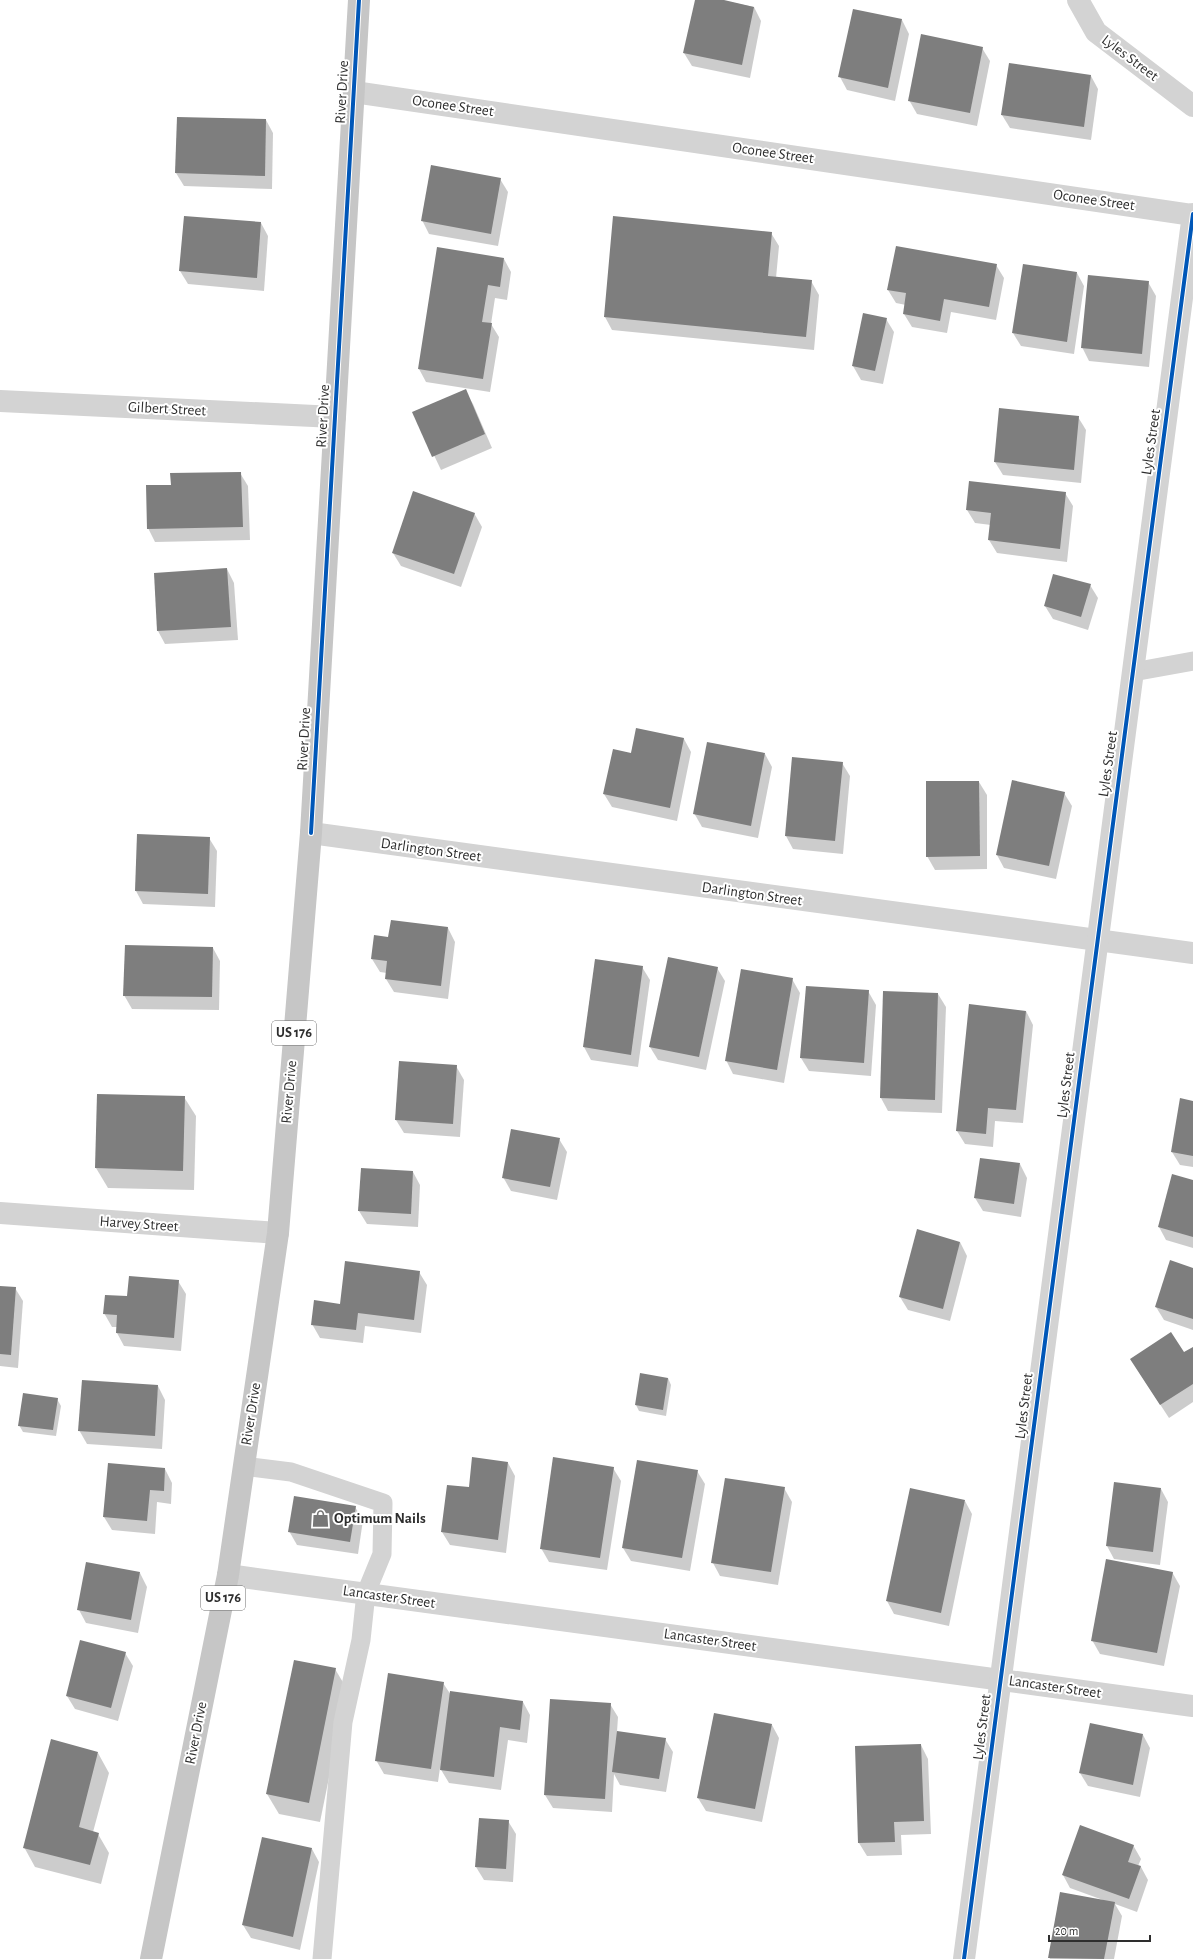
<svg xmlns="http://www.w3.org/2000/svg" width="1193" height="1959" font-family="'Alegreya Sans',sans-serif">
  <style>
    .shadow { fill: #0003 }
    .building { fill: #7e7e7e }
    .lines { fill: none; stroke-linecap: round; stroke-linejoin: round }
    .service { stroke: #d3d3d3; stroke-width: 19 }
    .minor { stroke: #d3d3d3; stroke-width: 22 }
    .primary { stroke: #c6c6c6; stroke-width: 22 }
    .cycleway-casing { stroke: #fff; stroke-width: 6 }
    .cycleway { stroke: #0057b8; stroke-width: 4 }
    .labels { text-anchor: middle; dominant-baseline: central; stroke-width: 4; stroke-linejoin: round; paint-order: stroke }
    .shield { fill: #fff; stroke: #6d6d6d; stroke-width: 1 }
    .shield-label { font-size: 14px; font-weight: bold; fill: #2e2e2e }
    .street-label { font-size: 15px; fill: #2e2e2e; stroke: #fff }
    .poi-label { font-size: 15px; font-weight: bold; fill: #2e2e2e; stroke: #fff; text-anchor: start }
  </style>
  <rect width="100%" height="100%" fill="#fff"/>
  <g class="shadow">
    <path d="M696 0H720L754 7 761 21 750 78 692 66 684 53Z"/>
    <path d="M902 20 909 34 895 101 847 90 840 77Z"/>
    <path d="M982 48 990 61 977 126 917 114 909 100Z"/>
    <path d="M1091 76 1098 89 1091 140 1010 128 1002 115Z"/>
    <path d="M266 120 273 133 272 189 184 186 176 173Z"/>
    <path d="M500 179 508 192 498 246 429 234 422 220Z"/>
    <path d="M614 217 771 233 779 246 776 278 811 281 819 295 814 350 612 330 605 317Z"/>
    <path d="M261 223 268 236 264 291 188 284 180 271Z"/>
    <path d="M504 259 511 272 507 300 495 298 491 324 499 337 490 392 426 382 419 369Z"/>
    <path d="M996 265 1004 278 996 320 951 312 947 333 912 327 904 314 906 305 896 303 888 290Z"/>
    <path d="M1077 273 1084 286 1074 354 1021 346 1013 333Z"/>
    <path d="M1148 282 1156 296 1149 367 1089 361 1082 347Z"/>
    <path d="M864 315 886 319 894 332 883 384 861 380 853 366Z"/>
    <path d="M465 391 473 404 492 448 441 470 414 413Z"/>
    <path d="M1000 409 1078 417 1086 430 1081 483 1003 475 995 462Z"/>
    <path d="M240 473 248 486 250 540 155 542 148 528 172 486Z"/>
    <path d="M1065 493 1073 506 1067 562 997 553 989 540 991 525 975 523 967 510Z"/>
    <path d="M474 513 482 527 461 587 401 566 393 553Z"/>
    <path d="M227 569 234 583 238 640 165 644 158 631Z"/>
    <path d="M1090 585 1098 598 1088 630 1053 619 1045 606Z"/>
    <path d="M637 729 684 739 691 752 677 821 612 807 604 794 631 754Z"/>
    <path d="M765 754 772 767 758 838 702 827 694 813Z"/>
    <path d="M842 763 850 776 843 854 793 849 786 836Z"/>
    <path d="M979 782 987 795V869L935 870 927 856Z"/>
    <path d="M1064 793 1072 806 1056 879 1004 868 997 855Z"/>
    <path d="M138 835 209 838 217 851 215 907 143 904 136 891Z"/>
    <path d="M448 928 455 942 448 999 394 992 386 979 387 973 380 972 372 959 389 938Z"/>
    <path d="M213 948 220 961 219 1010 132 1009 124 995Z"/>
    <path d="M642 967 650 980 638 1067 591 1060 584 1047Z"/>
    <path d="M717 968 725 981 706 1070 658 1060 650 1047Z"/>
    <path d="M792 979 800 993 784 1083 733 1074 726 1060Z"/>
    <path d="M868 991 876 1005 871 1076 809 1071 801 1058Z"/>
    <path d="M938 994 946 1007 942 1113 888 1111 881 1098Z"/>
    <path d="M1026 1011 1033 1025 1023 1123 995 1121 993 1147 965 1144 957 1131Z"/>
    <path d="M456 1066 464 1080 460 1137 404 1133 396 1120Z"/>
    <path d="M98 1095 184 1097 196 1116 194 1190 108 1188 96 1168Z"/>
    <path d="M1193 1102V1167L1180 1165 1172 1152Z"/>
    <path d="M559 1139 567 1152 557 1200 511 1191 503 1177Z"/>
    <path d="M1020 1164 1027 1178 1021 1217 983 1211 975 1198Z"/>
    <path d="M413 1172 420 1185 418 1227 367 1224 359 1211Z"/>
    <path d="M1193 1181V1248L1166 1240 1159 1227Z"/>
    <path d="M960 1242 967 1256 950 1321 908 1310 900 1297Z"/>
    <path d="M1193 1269V1330L1164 1320 1156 1307Z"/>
    <path d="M419 1272 427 1285 421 1333 365 1326 363 1343 320 1338 312 1324 341 1305Z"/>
    <path d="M178 1281 186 1294 181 1351 124 1346 117 1333V1327H112L104 1313 128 1298Z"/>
    <path d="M0 1287 15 1288 23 1301 18 1368 0 1366Z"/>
    <path d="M1193 1348V1402L1169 1418 1139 1372 1184 1354Z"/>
    <path d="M668 1378 671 1385 666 1416 639 1411 636 1405Z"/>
    <path d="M158 1386 165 1400 162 1449 87 1444 79 1430Z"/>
    <path d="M57 1399 61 1406 56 1436 23 1432 19 1425Z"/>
    <path d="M508 1463 515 1476 506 1553 450 1545 442 1532 448 1486 469 1488Z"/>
    <path d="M613 1468 621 1481 607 1570 549 1562 541 1548Z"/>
    <path d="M165 1469 172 1483 171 1504 157 1502 155 1534 112 1530 104 1517Z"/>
    <path d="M697 1471 705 1484 690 1571 631 1561 623 1548Z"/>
    <path d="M784 1488 792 1502 778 1585 720 1576 713 1563Z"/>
    <path d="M1161 1489 1168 1502 1160 1565 1114 1559 1107 1546Z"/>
    <path d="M965 1501 972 1514 949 1626 894 1614 887 1601Z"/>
    <path d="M355 1507 363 1520 358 1554 297 1545 289 1531Z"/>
    <path d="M1172 1572 1180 1586 1164 1666 1100 1654 1092 1640Z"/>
    <path d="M140 1573 147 1587 138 1633 86 1623 79 1610Z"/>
    <path d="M125 1653 133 1666 118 1721 75 1709 67 1696Z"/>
    <path d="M335 1669 347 1689 320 1822 279 1814 267 1794Z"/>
    <path d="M443 1683 451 1695 523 1702 530 1715 527 1743 508 1740 501 1790 449 1783 440 1768 438 1782 384 1774 376 1760Z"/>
    <path d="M551 1700 610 1704 618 1717 617 1732 665 1739 673 1752 666 1792 620 1785 614 1774 612 1812 553 1808 545 1795Z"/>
    <path d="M772 1725 779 1738 762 1822 706 1811 698 1798Z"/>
    <path d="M1143 1735 1150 1748 1140 1797 1088 1786 1080 1773Z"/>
    <path d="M921 1745 928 1759 931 1834 901 1835 902 1855 867 1856 859 1843 856 1747Z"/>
    <path d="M98 1753 109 1773 93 1832 98 1834 109 1853 101 1884 35 1867 24 1847Z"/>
    <path d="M480 1819 508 1821 516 1834 513 1882 484 1880 476 1867Z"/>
    <path d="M1133 1845 1141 1859 1138 1866 1141 1867 1148 1880 1137 1912 1115 1904 1122 1916 1114 1959H1050L1049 1957 1103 1900 1070 1888 1063 1875Z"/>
    <path d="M312 1849 319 1862 300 1950 251 1938 243 1925Z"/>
  </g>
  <g class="building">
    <path d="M695 0H724L754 7 742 65 683 53Z"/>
    <path d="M853 9 902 19 888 88 838 77Z"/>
    <path d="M921 34 983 47 970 113 908 101Z"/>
    <path d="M1009 63 1091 75 1084 127 1001 115Z"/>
    <path d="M177 117 266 119 265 176 175 173Z"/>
    <path d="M431 165 501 178 491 234 421 221Z"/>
    <path d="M184 216 261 222 257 278 179 271Z"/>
    <path d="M613 216 772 232 768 276 812 280 806 337 604 317Z"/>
    <path d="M896 246 997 264 989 307 944 299 940 321 903 314 906 293 887 290Z"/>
    <path d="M437 247 504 258 500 287 488 285 482 322 492 323 483 379 418 369Z"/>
    <path d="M1023 264 1077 272 1067 342 1012 333Z"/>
    <path d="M1088 275 1149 281 1142 354 1081 348Z"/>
    <path d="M863 313 887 318 875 371 852 366Z"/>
    <path d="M466 389 485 434 432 457 412 412Z"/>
    <path d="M999 408 1079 416 1074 470 994 462Z"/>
    <path d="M241 472 243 527 147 529 146 485H171L170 473Z"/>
    <path d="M969 481 1066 492 1060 549 988 540 991 513 966 510Z"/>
    <path d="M413 491 475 513 454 574 392 553Z"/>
    <path d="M227 568 231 627 157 631 154 573Z"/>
    <path d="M1053 574 1091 584 1081 617 1044 606Z"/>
    <path d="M636 728 684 738 670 808 603 794 613 749 631 753Z"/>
    <path d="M707 742 765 753 751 826 693 814Z"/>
    <path d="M792 757 843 762 835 841 785 836Z"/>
    <path d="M1012 780 1065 792 1049 866 996 855Z"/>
    <path d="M926 781H979L980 856 926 857Z"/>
    <path d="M137 834 210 837 208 894 135 891Z"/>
    <path d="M391 920 448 927 441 986 385 979 387 961 371 959 374 935 388 937Z"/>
    <path d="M125 945 213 947 212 997 123 996Z"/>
    <path d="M668 957 718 967 699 1057 649 1047Z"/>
    <path d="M595 959 643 966 631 1055 583 1047Z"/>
    <path d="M741 969 793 978 777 1070 725 1061Z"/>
    <path d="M806 986 869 990 864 1063 800 1058Z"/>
    <path d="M883 991 938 993 935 1100 880 1098Z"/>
    <path d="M969 1004 1026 1011 1016 1110 988 1108 986 1134 956 1131Z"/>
    <path d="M399 1061 457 1065 453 1124 395 1120Z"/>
    <path d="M97 1094 185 1096 183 1171 95 1168Z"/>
    <path d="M1180 1098 1193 1101V1156L1171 1152Z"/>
    <path d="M511 1129 560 1138 550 1187 502 1178Z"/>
    <path d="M980 1158 1020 1163 1014 1204 974 1198Z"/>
    <path d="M361 1168 413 1171 411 1214 358 1211Z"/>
    <path d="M1172 1174 1193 1180V1237L1158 1227Z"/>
    <path d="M917 1229 960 1242 943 1309 899 1297Z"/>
    <path d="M1170 1260 1193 1268V1319L1155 1307Z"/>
    <path d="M345 1261 420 1271 414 1320 358 1313 356 1330 311 1325 314 1300 340 1304Z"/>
    <path d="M129 1276 179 1280 174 1338 116 1333 117 1315 103 1314 105 1295 127 1296Z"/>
    <path d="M0 1286 16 1287 11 1355 0 1354Z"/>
    <path d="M1171 1332 1184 1352 1193 1347V1384L1160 1405 1130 1359Z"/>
    <path d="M640 1373 668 1378 663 1410 635 1405Z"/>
    <path d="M82 1380 158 1385 155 1436 78 1431Z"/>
    <path d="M23 1393 58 1398 53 1430 18 1426Z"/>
    <path d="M472 1457 508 1462 498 1540 441 1532 447 1485 469 1487Z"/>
    <path d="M553 1457 614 1467 600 1558 540 1549Z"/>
    <path d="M637 1460 698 1470 682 1558 622 1548Z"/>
    <path d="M108 1463 165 1468 164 1491 150 1490 147 1521 103 1517Z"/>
    <path d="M725 1478 785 1487 771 1572 711 1563Z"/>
    <path d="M1114 1482 1161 1488 1153 1552 1106 1546Z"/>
    <path d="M910 1488 965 1500 941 1613 886 1601Z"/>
    <path d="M294 1496 356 1506 350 1542 288 1532Z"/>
    <path d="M1106 1559 1173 1572 1157 1653 1091 1641Z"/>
    <path d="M86 1562 140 1572 131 1620 77 1610Z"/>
    <path d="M80 1640 126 1652 111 1708 66 1696Z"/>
    <path d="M294 1660 336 1668 309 1803 266 1794Z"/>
    <path d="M388 1673 444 1682 431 1769 375 1761Z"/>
    <path d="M450 1691 523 1701 520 1730 500 1727 494 1777 440 1770Z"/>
    <path d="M550 1699 611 1703 605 1799 544 1795Z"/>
    <path d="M714 1713 772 1724 755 1809 697 1798Z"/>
    <path d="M1090 1723 1143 1734 1133 1785 1079 1773Z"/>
    <path d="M617 1731 666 1738 659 1779 612 1772Z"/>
    <path d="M51 1739 98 1752 79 1827 99 1833 90 1865 23 1848Z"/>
    <path d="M921 1744 924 1821 894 1822 895 1842 858 1843 855 1746Z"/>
    <path d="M479 1818 509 1820 506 1869 475 1867Z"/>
    <path d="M1080 1825 1134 1845 1128 1862 1141 1866 1129 1899 1062 1875Z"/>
    <path d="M262 1837 312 1848 293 1937 242 1925Z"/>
    <path d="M1060 1892 1115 1902 1104 1959 1048 1958Z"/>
  </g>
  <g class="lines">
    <g class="service">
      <path d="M1133 672 1193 661"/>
      <path d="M243 1466 291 1472 383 1503 382 1554 366 1593 361 1640 343 1722 322 1959"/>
    </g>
    <g class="minor">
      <path d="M1078 0 1096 32 1193 106"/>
      <path d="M354 92 1193 215"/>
      <path d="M0 401 335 417"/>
      <path d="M311 833 1193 953"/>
      <path d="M0 1213 278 1233"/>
      <path d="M228 1575 1193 1706"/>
      <path d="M964 1959 1193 214"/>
    </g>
    <path class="primary" d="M151 1959 228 1575 278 1233 311 833 359 0"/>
    <defs>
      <g id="cycleway">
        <path d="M311 833 359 0"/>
        <path d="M964 1959 1193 214"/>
      </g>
    </defs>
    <use href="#cycleway" class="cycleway-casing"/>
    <use href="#cycleway" class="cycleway"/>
  </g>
  <defs>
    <symbol id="shop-bare" viewBox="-9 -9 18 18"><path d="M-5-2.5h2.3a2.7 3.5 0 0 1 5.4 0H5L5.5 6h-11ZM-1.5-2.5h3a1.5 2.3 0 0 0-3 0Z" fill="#777" stroke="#fff" stroke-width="2.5" paint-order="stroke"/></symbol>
  </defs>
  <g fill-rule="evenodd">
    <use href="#shop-bare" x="308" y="1506" width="25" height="25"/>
  </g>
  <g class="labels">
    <g class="shield">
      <rect x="272" y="1021" width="44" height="24" rx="3"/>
      <rect x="201" y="1586" width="44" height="24" rx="3"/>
    </g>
    <g class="shield-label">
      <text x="294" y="1033">US 176</text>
      <text x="223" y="1598">US 176</text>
    </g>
    <g class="street-label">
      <text transform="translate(1130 58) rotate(37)">Lyles Street</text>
      <text transform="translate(342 92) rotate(-87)">River Drive</text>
      <text transform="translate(453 106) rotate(8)">Oconee Street</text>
      <text transform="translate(773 153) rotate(8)">Oconee Street</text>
      <text transform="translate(1094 200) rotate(8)">Oconee Street</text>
      <text transform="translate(167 409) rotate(3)">Gilbert Street</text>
      <text transform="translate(323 416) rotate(-87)">River Drive</text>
      <text transform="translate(1151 442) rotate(-82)">Lyles Street</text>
      <text transform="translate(304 739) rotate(-87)">River Drive</text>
      <text transform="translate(1108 764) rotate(-82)">Lyles Street</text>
      <text transform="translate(431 850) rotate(8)">Darlington Street</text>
      <text transform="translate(752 894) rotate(8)">Darlington Street</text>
      <text transform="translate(1066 1085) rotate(-83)">Lyles Street</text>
      <text transform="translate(289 1092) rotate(-85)">River Drive</text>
      <text transform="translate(139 1224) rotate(4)">Harvey Street</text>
      <text transform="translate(1024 1406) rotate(-83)">Lyles Street</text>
      <text transform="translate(251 1414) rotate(-81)">River Drive</text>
      <text transform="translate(389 1597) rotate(8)">Lancaster Street</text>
      <text transform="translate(710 1640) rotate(8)">Lancaster Street</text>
      <text transform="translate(1055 1687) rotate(8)">Lancaster Street</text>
      <text transform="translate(982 1727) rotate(-83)">Lyles Street</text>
      <text transform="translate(196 1733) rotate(-79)">River Drive</text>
    </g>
    <g class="poi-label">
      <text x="334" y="1518">Optimum Nails</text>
    </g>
  </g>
  <path d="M1049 1935v6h101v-6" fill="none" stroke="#2e2e2e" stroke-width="2"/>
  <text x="1055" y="1935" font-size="12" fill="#2e2e2e" stroke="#ffffff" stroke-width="3" paint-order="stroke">20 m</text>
</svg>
